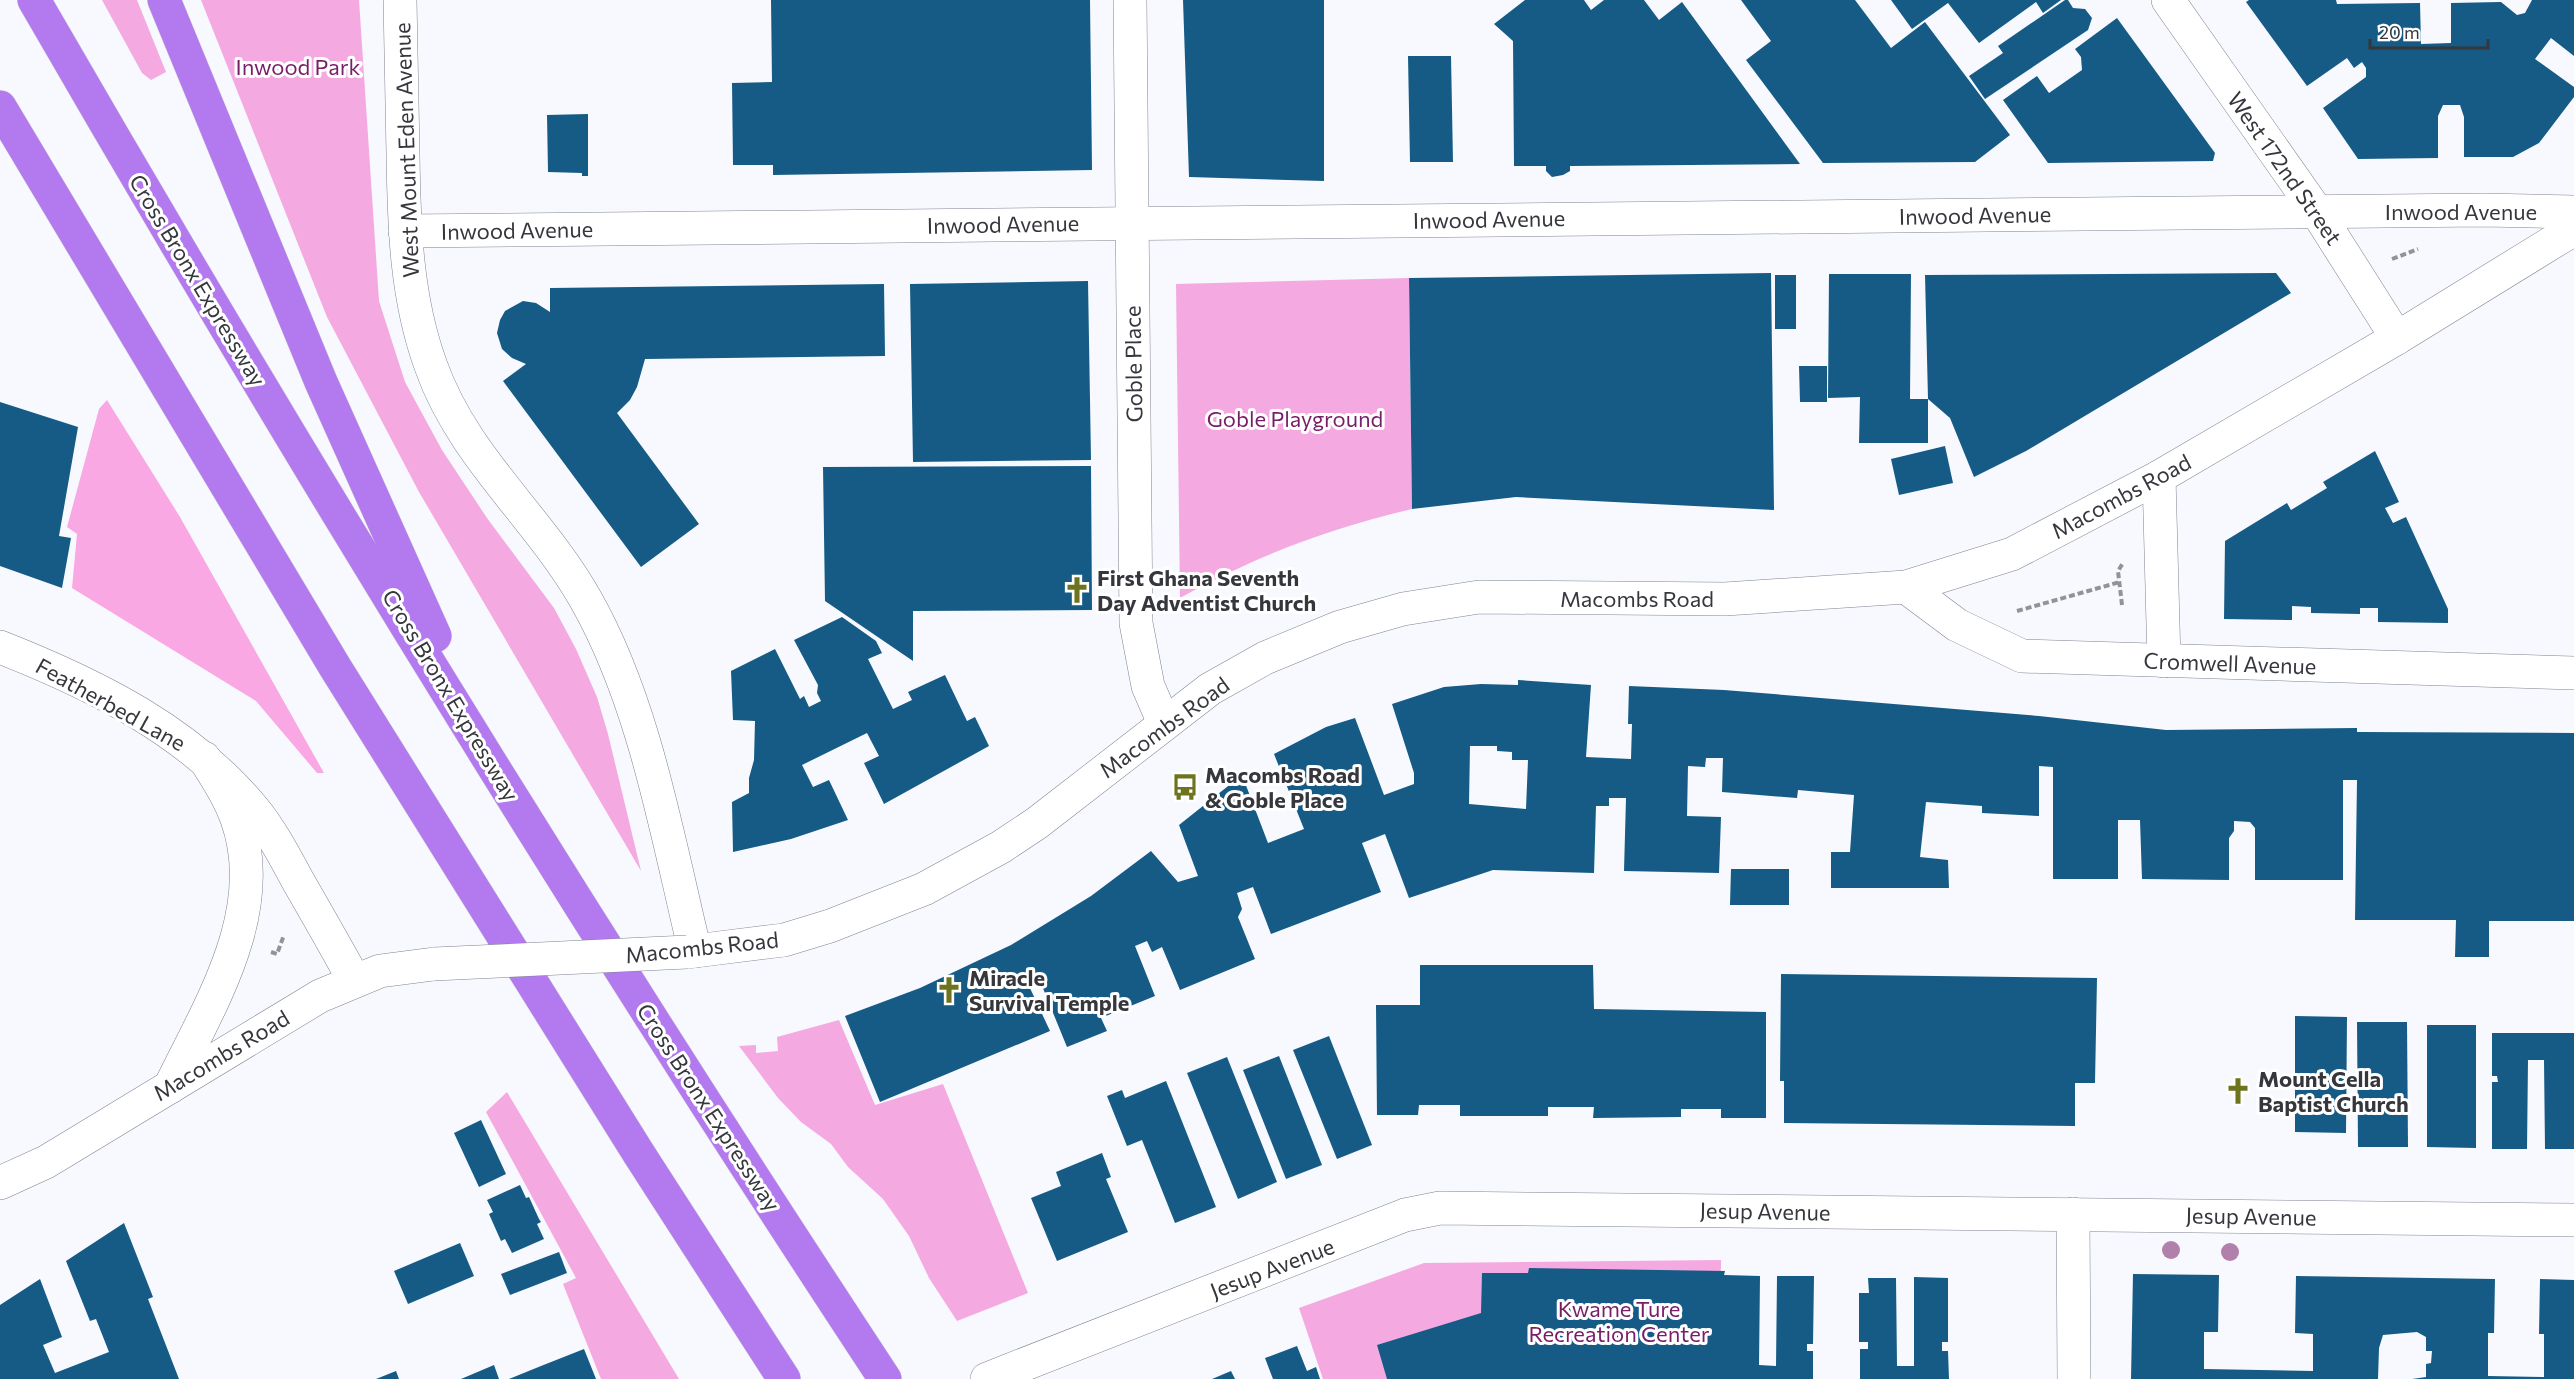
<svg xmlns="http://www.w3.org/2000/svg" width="2574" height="1379" font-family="Commissioner,sans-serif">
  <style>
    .green { fill: #f5a9e1 }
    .forest { fill: #f9a8e4 }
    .building { fill: #155b85; fill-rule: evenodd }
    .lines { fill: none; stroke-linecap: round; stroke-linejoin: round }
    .street-casing { stroke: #808491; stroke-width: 34 }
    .secondary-casing { stroke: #808491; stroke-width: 34 }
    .highway-casing { stroke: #d7d7d8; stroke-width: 34 }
    .path { stroke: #919398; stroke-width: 4; stroke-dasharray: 6 3; stroke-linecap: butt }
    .street { stroke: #fff; stroke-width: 33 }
    .secondary { stroke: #fff; stroke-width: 33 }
    .highway { stroke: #b379ef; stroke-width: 33 }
    .secondary-bridge-casing { stroke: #808491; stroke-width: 34; stroke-linecap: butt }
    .secondary-bridge { stroke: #fff; stroke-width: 33 }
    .tree { fill: #b180ab }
    .labels { text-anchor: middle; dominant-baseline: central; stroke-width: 6; stroke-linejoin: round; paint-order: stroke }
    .park-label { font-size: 22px; fill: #781d67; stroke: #fff }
    .street-label { font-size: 22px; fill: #35373c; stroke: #fff }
    .poi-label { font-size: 22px; font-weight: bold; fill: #35373c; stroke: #fff; text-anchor: start }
  </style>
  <rect width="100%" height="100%" fill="#f7f9fe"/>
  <g class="green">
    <path d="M102 0H137L166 72 151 80 142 73Z"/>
    <path d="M201 0H359L379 301 405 382 442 450 487 518 554 608 576 649 597 697 608 734 641 871 419 492 327 317Z"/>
    <path d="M1409 278 1412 509C1324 530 1259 555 1180 598L1176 284Z"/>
    <path d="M839 1020 875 1105 943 1084 1028 1293 957 1321 929 1278 909 1236 883 1199 848 1167 831 1144 801 1122 778 1098 739 1046 756 1045V1053L778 1051 777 1037Z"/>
    <path d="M507 1092 679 1379H601L563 1284 576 1278 486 1112Z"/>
    <path d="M1721 1260 1719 1379H1323L1299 1308 1424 1263Z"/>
  </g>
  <path class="forest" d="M107 400 180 517 324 773H317L256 701 72 588 77 534 67 527 99 409Z"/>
  <g class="building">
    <path d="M771 0H1090L1092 170 773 175V165H733L732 83 772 82Z"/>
    <path d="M1183 0H1324V181L1189 177Z"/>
    <path d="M1525 0H1584L1591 10 1604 0H1644L1659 20 1682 2 1800 164 1570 166V171L1563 175 1552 177 1546 171V166H1514L1513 41 1494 24Z"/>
    <path d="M1741 0H1855L1891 48 1925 22 2010 135 1975 162 1823 163 1746 60 1771 41Z"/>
    <path d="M1891 0H2061L2043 13 2036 2 1979 43 1948 3 1912 29Z"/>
    <path d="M2065 0H2068L2073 8 2085 9 2092 18 2088 30 1985 99 1969 76 2003 53 1998 46Z"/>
    <path d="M2249 0H2336L2337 4 2420 3 2421 44 2451 43V3L2501 2 2517 15 2525 13 2532 0H2574V56L2551 38 2535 59 2574 87V97L2539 143 2513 157H2464V117L2460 105H2443L2438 116V158L2358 159 2323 108 2366 77V68L2362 62 2354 68 2347 58 2307 86 2246 2Z"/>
    <path d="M2117 18 2215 153 2213 161 2048 163 2003 100 2037 76 2049 93 2082 70 2081 57 2075 49Z"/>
    <path d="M1408 56H1451L1453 162H1410Z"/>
    <path d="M588 114V176H582V173L548 172 547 115Z"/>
    <path d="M1771 273 1774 510 1516 497 1412 509 1409 278Z"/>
    <path d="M2276 273 2291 293 2026 451 1974 477 1950 418 1928 399 1925 275Z"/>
    <path d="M1829 274H1911L1910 399H1928V443H1859L1860 397 1828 398Z"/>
    <rect x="1775" y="275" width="21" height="54"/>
    <path d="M1088 281 1091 460 913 462 910 284Z"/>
    <path d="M884 284 885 356 645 359 637 387 630 400 617 413 699 524 641 567 503 381 526 364 512 358 502 349 497 333 500 320 505 311 523 301 536 303 550 312V288Z"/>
    <path d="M1799 366H1827V402H1800Z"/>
    <path d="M0 402 78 427 59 536 71 538 62 588 0 566Z"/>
    <path d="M1945 446 1953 483 1899 495 1891 459Z"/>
    <path d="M2375 451 2399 502 2385 508 2393 523 2406 517 2448 609V623L2378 622V608H2360V614L2311 613V607L2292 606V620L2224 619 2225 541 2287 503 2291 510 2327 488 2323 482Z"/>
    <path d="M1091 466 1092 610 913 611V661L825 601 823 467Z"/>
    <path d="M842 617 876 641 882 653 868 659 893 709 912 700 908 692 945 675 967 721 975 717 989 746 884 804 864 763 879 756 867 733 802 765 813 787 829 780 848 820 791 839 733 852 732 802 749 793V778L754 760 755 721 733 720 731 671 775 649 800 699 804 696 809 707 821 701 817 693 818 685 794 640Z"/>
    <path d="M1518 680 1591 685 1586 757 1631 759 1632 724H1628L1629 686 1724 690 2039 716 2166 730 2357 728V732L2574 733V921H2489V957H2455L2456 920H2355L2357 780H2343V880H2255V828L2250 822 2234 821V831L2229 838V880L2142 879 2140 820H2118V879H2053V767L2039 766V816L1982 813V806L1926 802 1920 857 1948 860 1949 888H1831V852H1850L1854 795 1798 790 1797 798 1722 792 1723 758H1706L1705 767 1688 766 1687 816 1721 817 1719 873 1624 871 1626 798H1609V806H1596L1594 873 1493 870 1409 898 1385 834 1362 843 1381 892 1271 934 1253 887 1237 893 1242 909 1238 917 1255 959 1180 990 1162 947 1152 952 1147 941 1135 946 1155 996 1101 1018 1107 1031 1067 1047 1040 981 1029 986 1050 1031 880 1102 845 1016 920 988 1011 945 1091 896 1151 851 1178 882 1198 876 1179 825 1242 775 1268 843 1304 829 1274 754 1326 727 1355 718 1384 795 1414 784V773L1392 704 1444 687 1481 684 1518 685ZM1470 746H1497V751L1512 752V760H1528L1526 809 1469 804Z"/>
    <path d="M1731 869H1789V905H1730Z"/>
    <path d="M1420 965H1593L1594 1009 1766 1012V1118H1721V1109H1681V1117L1593 1118 1594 1107H1548V1116H1460V1105H1419L1418 1115H1377L1376 1005H1420Z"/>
    <path d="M1781 974 2097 978 2095 1083H2075V1126L1784 1123V1081H1780Z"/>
    <path d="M2295 1016 2347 1017 2346 1133 2295 1132Z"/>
    <path d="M2357 1022H2407L2408 1147H2358Z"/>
    <path d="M2427 1025H2476V1148L2427 1147Z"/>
    <path d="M2492 1033H2574V1149H2545L2544 1060H2528L2527 1149H2492V1082H2498L2497 1076H2492Z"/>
    <path d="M1329 1036 1372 1145 1337 1159 1293 1050Z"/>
    <path d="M1279 1056 1322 1165 1286 1179 1243 1070Z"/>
    <path d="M1227 1057 1277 1182 1238 1199 1187 1073Z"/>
    <path d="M1166 1081 1216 1207 1175 1223 1142 1140 1127 1146 1107 1096 1122 1090 1125 1098Z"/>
    <path d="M481 1120 506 1174 479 1187 454 1133Z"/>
    <path d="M1102 1153 1111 1177 1106 1179 1128 1232 1057 1261 1031 1198 1061 1186 1056 1172Z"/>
    <path d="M520 1185 526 1198 529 1197 539 1219 541 1222 537 1224 544 1239 512 1253 505 1239 501 1241 489 1214 493 1212 487 1200Z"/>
    <path d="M124 1223 153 1297 148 1299 179 1379H0V1305L40 1279 62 1337 43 1345 55 1373 109 1352 96 1319 90 1321 66 1261Z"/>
    <path d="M460 1243 474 1276 408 1304 394 1271Z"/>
    <path d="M559 1252 567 1273 510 1295 501 1274Z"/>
    <path d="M1529 1268 1725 1271 1724 1275 1760 1276 1759 1365 1776 1366 1777 1276H1814L1813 1344H1807V1351H1813V1379H1387L1377 1345 1481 1313 1482 1273H1528Z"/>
    <path d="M2133 1274 2219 1275 2218 1332H2204V1369L2313 1371V1334L2295 1333 2296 1276 2495 1279 2494 1333H2488V1376L2544 1377V1334H2539L2540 1279 2574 1280V1379H2412L2426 1377V1364L2431 1363 2432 1351H2426V1337L2417 1332 2383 1335 2379 1348 2378 1379H2131Z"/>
    <path d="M1914 1277 1948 1278V1342H1942V1351H1948L1949 1379H1860V1349H1868V1342H1859V1293H1869L1868 1278H1896L1897 1366H1914Z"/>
    <path d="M1297 1346 1307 1371 1316 1367 1320 1379H1273L1265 1358Z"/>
    <path d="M584 1349 596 1379H509L541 1366Z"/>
    <path d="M494 1365 499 1379H461Z"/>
    <path d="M396 1371 399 1379H376Z"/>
    <path d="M1231 1371 1235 1379H1212Z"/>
  </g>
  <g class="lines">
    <defs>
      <g id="street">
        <path d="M400 0C401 51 402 103 403 154 404 226 406 298 431 366 463 457 539 517 586 600 645 704 667 836 695 951"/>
        <path d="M1130 0 1136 623 1148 686 1164 723"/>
        <path d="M2168 0 2317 212 2397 338"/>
        <path d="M405 231 2485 210 2574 212"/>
        <path d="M1906 587 1957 625 2022 656 2574 673"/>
        <path d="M0 647C94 684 190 731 255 811 272 832 285 857 298 881 317 914 336 947 354 980"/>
        <path d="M2073 1214 2074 1379"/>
        <path d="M987 1379 1405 1215 1440 1208 2574 1220"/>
      </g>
      <g id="secondary">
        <path d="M2159 477 2164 661"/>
        <path d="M687 952 784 940 830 926 924 889 1001 847 1037 823 1210 689 1265 658 1340 627 1403 609 1479 597 1725 599 1906 587 2012 554 2159 477 2397 338 2574 229"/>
        <path d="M170 1087C209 1006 270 912 237 819 229 797 216 777 204 758"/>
        <path d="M0 1183 46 1162 320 996 380 971 434 964"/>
      </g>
      <g id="highway">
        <path d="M34 0C304 468 588 928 885 1379"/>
        <path d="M164 0 321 382 435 636"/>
        <path d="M0 107 335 667 639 1154 784 1379"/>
      </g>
    </defs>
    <use href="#street" class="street-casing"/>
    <use href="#secondary" class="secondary-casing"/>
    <use href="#highway" class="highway-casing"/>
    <g class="path">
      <path d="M2392 259 2418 249"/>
      <path d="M2122 605 2118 571 2123 563"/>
      <path d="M2017 611 2120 582"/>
      <path d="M271 952 277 954 284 935"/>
    </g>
    <use href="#street" class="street"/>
    <use href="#secondary" class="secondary"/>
    <use href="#highway" class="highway"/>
    <defs>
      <path id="secondary-bridge" d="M434 964 687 952"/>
    </defs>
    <use href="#secondary-bridge" class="secondary-bridge-casing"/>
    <use href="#secondary-bridge" class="secondary-bridge"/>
  </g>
  <g class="tree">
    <circle cx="2171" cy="1250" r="9"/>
    <circle cx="2230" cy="1252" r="9"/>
  </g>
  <defs>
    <symbol id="church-bare" viewBox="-9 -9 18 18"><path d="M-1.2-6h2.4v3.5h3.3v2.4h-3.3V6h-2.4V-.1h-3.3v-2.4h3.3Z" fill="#6d741d" stroke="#fff" stroke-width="2.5" paint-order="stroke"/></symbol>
    <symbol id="bus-bare" viewBox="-9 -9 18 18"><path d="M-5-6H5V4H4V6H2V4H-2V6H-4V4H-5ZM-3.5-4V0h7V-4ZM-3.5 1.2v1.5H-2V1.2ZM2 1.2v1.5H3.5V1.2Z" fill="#6d741d" stroke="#fff" stroke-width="2.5" paint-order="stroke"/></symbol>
  </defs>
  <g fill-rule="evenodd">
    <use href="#church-bare" x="1058" y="571" width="38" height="38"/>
    <use href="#bus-bare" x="1166" y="768" width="38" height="38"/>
    <use href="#church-bare" x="930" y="971" width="38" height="38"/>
    <use href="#church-bare" x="2219" y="1072" width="38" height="38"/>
  </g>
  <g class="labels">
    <g class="park-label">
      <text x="298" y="66">Inwood Park</text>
      <text x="1295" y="418">Goble Playground</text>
      <text x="1619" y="1308">Kwame Ture<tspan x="1619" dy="25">Recreation Center</tspan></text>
    </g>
    <g class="street-label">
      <text transform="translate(406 150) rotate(-92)">West Mount Eden Avenue</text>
      <text transform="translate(2285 168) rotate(55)">West 172nd Street</text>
      <text x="2461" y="211">Inwood Avenue</text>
      <text transform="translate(1975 215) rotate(-1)">Inwood Avenue</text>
      <text transform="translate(1489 219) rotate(-1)">Inwood Avenue</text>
      <text transform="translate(1003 224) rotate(-1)">Inwood Avenue</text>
      <text transform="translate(517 230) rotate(-1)">Inwood Avenue</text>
      <text transform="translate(198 280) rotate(59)">Cross Bronx Expressway</text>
      <text transform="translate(1133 364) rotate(-91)">Goble Place</text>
      <text transform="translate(2121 496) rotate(-28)">Macombs Road</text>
      <text x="1637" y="598">Macombs Road</text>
      <text transform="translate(2230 663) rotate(2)">Cromwell Avenue</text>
      <text transform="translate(451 695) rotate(59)">Cross Bronx Expressway</text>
      <text transform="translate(111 704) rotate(29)">Featherbed Lane</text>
      <text transform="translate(1164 727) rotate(-36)">Macombs Road</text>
      <text transform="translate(702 947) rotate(-6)">Macombs Road</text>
      <text transform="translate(221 1055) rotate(-31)">Macombs Road</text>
      <text transform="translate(709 1107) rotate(57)">Cross Bronx Expressway</text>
      <text transform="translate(1765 1211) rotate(1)">Jesup Avenue</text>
      <text transform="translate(2251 1216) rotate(1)">Jesup Avenue</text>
      <text transform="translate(1272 1268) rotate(-21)">Jesup Avenue</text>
    </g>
    <g class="poi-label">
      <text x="1097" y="577">First Ghana Seventh<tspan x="1097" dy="25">Day Adventist Church</tspan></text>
      <text x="1205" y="774">Macombs Road<tspan x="1205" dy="25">&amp; Goble Place</tspan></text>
      <text x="969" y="977">Miracle<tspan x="969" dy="25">Survival Temple</tspan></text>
      <text x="2258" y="1078">Mount Cella<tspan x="2258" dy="25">Baptist Church</tspan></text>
    </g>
  </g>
  <path d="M2370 39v9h118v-9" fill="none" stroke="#35373c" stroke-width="3"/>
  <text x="2379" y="39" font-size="18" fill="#35373c" stroke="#ffffff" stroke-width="4.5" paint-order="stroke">20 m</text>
</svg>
